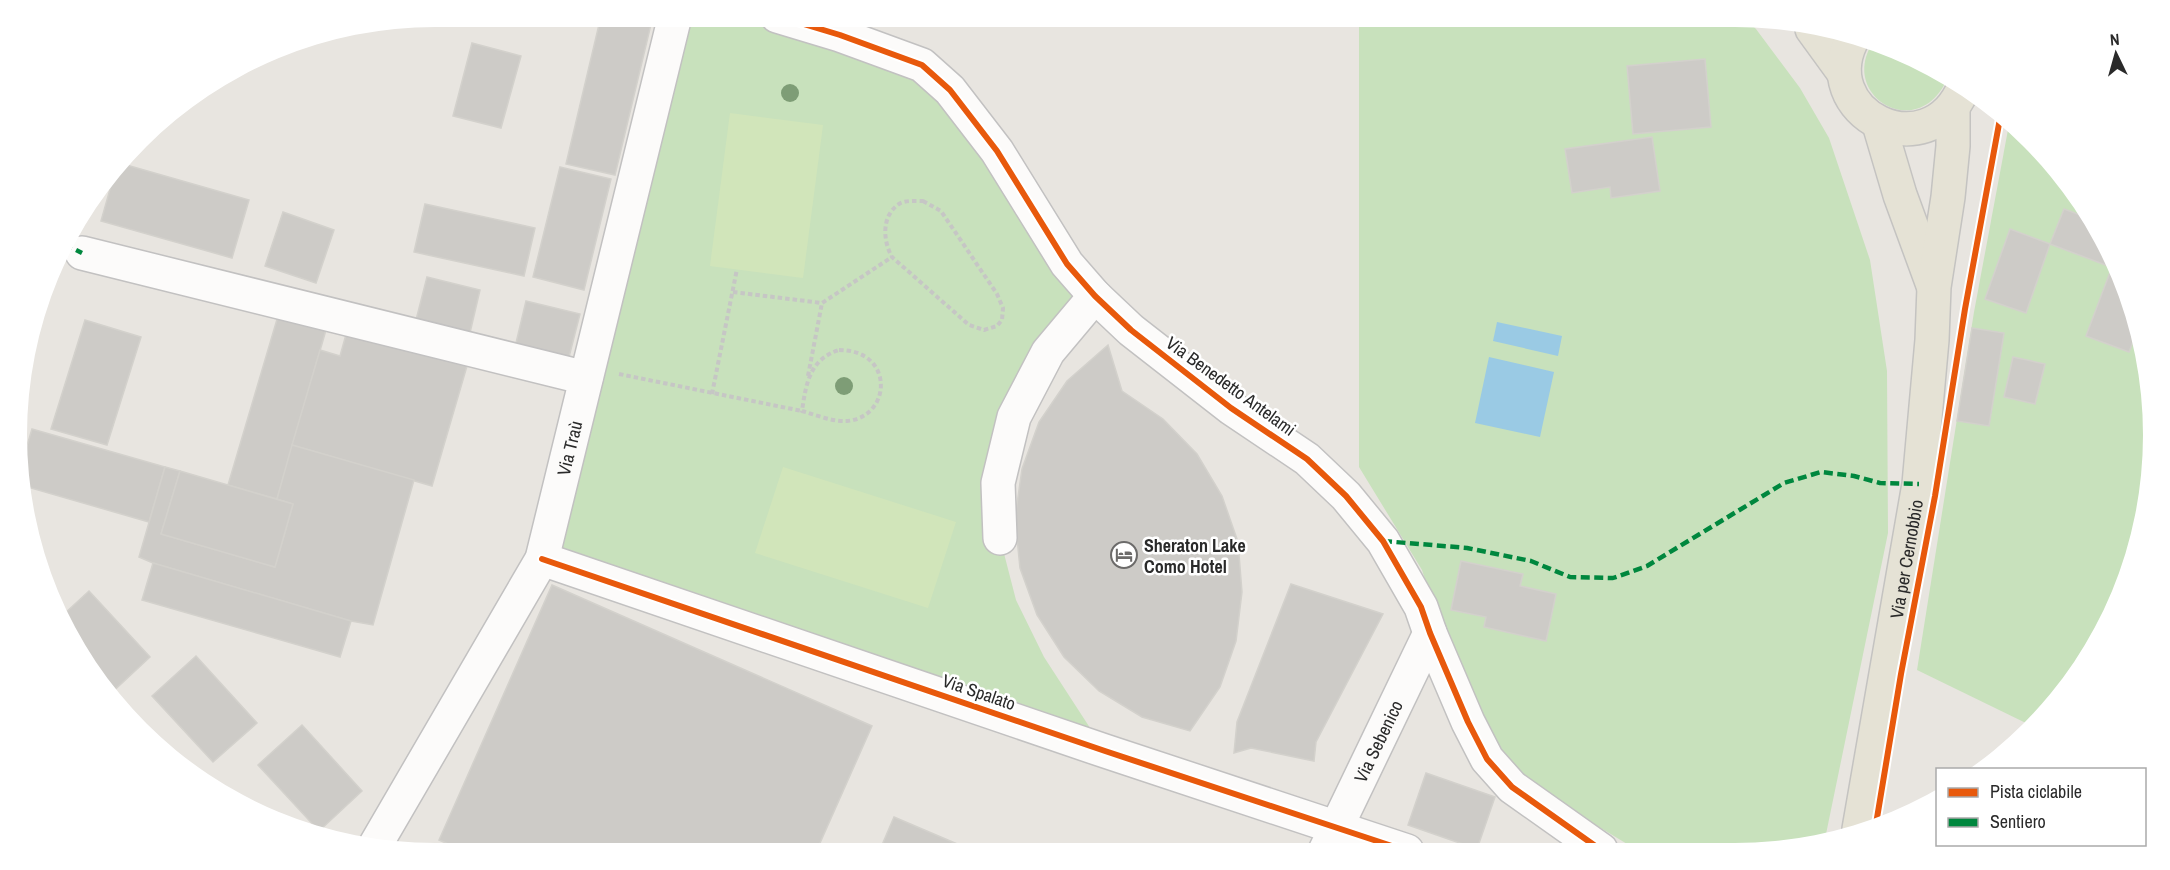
<svg xmlns="http://www.w3.org/2000/svg" width="2170" height="870" font-family="'Archivo Narrow',sans-serif">
  <style>
    .green { fill: #c8e1bc }
    .pitch { fill: #d1e5ba }
    .water { fill: #9acae4 }
    .building { fill: #cdcbc7; stroke: #d3d1cc; stroke-width: 1.5 }
    .lines { fill: none; stroke-linecap: round; stroke-linejoin: round }
    .minor-casing { stroke: #c2c1c1; stroke-width: 36 }
    .major-casing { stroke: #c4c3c1; stroke-width: 36 }
    .path { stroke: #c6c6c5; stroke-width: 4; stroke-dasharray: 4.5 3; stroke-linecap: butt }
    .minor { stroke: #fcfbfa; stroke-width: 33 }
    .major { stroke: #e5e2d5; stroke-width: 33 }
    .quiet { stroke: #00873e; stroke-width: 4.5; stroke-dasharray: 9 4.5; stroke-linecap: butt }
    .cycleway-casing { stroke: #fff; stroke-width: 10 }
    .cycleway { stroke: #e8590c; stroke-width: 6 }
    .tree { fill: #7e9d76 }
    .labels { text-anchor: middle; dominant-baseline: central; stroke-width: 5; stroke-linejoin: round; paint-order: stroke }
    .street-label { font-size: 18px; fill: #2a2a2a; stroke: #fff }
    .poi-label { font-size: 18px; font-weight: bold; fill: #2a2a2a; stroke: #fff; text-anchor: start }
  </style>
  <rect width="100%" height="100%" fill="#e8e5e0"/>
  <g class="green">
    <path d="M1735 16 1745 18 1756 29 1800 88 1829 138 1870 260 1887 371 1888 533 1825 839 1790 850H1637L1523 781 1497 749 1440 625 1422 570 1359 467V17Z"/>
    <path d="M675 17H777L922 65 1095 296 1014 417 1000 538 1016 600 1044 657 1105 751 542 559Z"/>
    <path d="M1874 41 1944 72 1948 77C1919 146 1836 95 1874 41Z"/>
    <path d="M2010 119 2067 180 2110 250 2139 326 2153 407 2150 489 2131 569 2083 668 2032 726 1917 670 1974 312Z"/>
  </g>
  <g class="pitch">
    <path d="M730 113 823 125 803 278 710 266Z"/>
    <path d="M783 467 956 522 928 608 755 553Z"/>
  </g>
  <g class="water">
    <path d="M1497 322 1562 336 1558 356 1493 341Z"/>
    <path d="M1489 357 1554 372 1540 437 1475 423Z"/>
  </g>
  <g class="building">
    <path d="M601 16H653L615 175 566 164Z"/>
    <path d="M472 43 521 56 501 128 453 116Z"/>
    <path d="M1705 59 1711 127 1633 134 1627 66Z"/>
    <path d="M1652 137 1660 191 1611 198 1610 187 1572 193 1565 149Z"/>
    <path d="M123 164 249 200 232 258 101 221 114 175Z"/>
    <path d="M560 167 611 179 584 290 533 277Z"/>
    <path d="M425 204 535 228 524 276 414 252Z"/>
    <path d="M2064 209 2091 219 2110 250 2117 267 2116 269 2050 244Z"/>
    <path d="M283 212 334 230 316 283 265 266Z"/>
    <path d="M2010 229 2050 244 2026 313 1985 299Z"/>
    <path d="M2112 267 2118 270 2139 326 2129 352 2086 336Z"/>
    <path d="M427 277 480 290 469 337 415 324Z"/>
    <path d="M526 301 580 314 569 357 516 343Z"/>
    <path d="M278 316 326 330 277 499 228 485Z"/>
    <path d="M85 320 141 337 107 445 51 429Z"/>
    <path d="M1972 328 2004 333 1989 426 1957 421Z"/>
    <path d="M347 331 467 366 432 486 292 445 320 350 340 356Z"/>
    <path d="M1108 345 1122 391 1163 419 1197 454 1222 496 1238 542 1242 592 1236 641 1220 687 1190 731 1142 717 1099 691 1064 657 1037 615 1020 568 1015 518 1022 469 1039 422 1067 381Z"/>
    <path d="M2013 357 2045 364 2035 404 2004 397Z"/>
    <path d="M32 429 165 467 149 522 24 486 23 459Z"/>
    <path d="M292 445 414 480 373 625 351 621 153 563 139 557 165 467 180 471 161 534 275 567 293 504 277 499Z"/>
    <path d="M180 471 293 504 275 567 161 534Z"/>
    <path d="M1461 561 1523 574 1520 586 1556 594 1546 641 1484 627 1486 617 1451 610Z"/>
    <path d="M153 563 351 621 340 657 142 600Z"/>
    <path d="M1291 584 1383 614 1316 742 1314 761 1251 748 1234 753 1237 722Z"/>
    <path d="M552 585 872 726 816 852 469 853 439 840Z"/>
    <path d="M89 591 150 657 109 695 73 645 62 616Z"/>
    <path d="M196 656 257 723 213 762 152 696Z"/>
    <path d="M302 725 362 791 319 831 258 765Z"/>
    <path d="M2020 732 2024 734 2009 751Z"/>
    <path d="M1426 773 1495 797 1477 849 1408 825Z"/>
    <path d="M894 817 976 852H879Z"/>
  </g>
  <g class="lines">
    <defs>
      <g id="minor">
        <path d="M777 16 840 35 922 65 950 90 997 151 1067 264 1095 296 1131 330 1231 408 1307 459 1346 496 1383 541 1421 607 1430 633 1468 722 1487 759 1512 787 1601 850"/>
        <path d="M82 253 586 378"/>
        <path d="M1000 538 998 483 1014 417 1048 352 1095 296"/>
        <path d="M542 559 1105 751 1407 851"/>
        <path id="s1" d="M376 844 542 559 675 16"/>
        <path id="s2" d="M1325 851 1430 633"/>
      </g>
      <g id="major">
        <path d="M1812 29 1844 73"/>
        <path d="M1854 36C1810 113 1928 172 1964 87"/>
        <path d="M1879 124 1900 195 1933 285"/>
        <path id="s3" d="M1859 829 1919 484 1932 340 1934 287 1948 197 1953 146V107"/>
      </g>
    </defs>
    <use href="#minor" class="minor-casing"/>
    <use href="#major" class="major-casing"/>
    <g class="path">
      <path d="M923 201 941 211 997 294 1003 308 1002 320 997 326 984 330 969 325 892 257C883 241 881 216 899 204 905 200 916 201 923 201Z"/>
      <path d="M733 292 822 303 892 257"/>
      <path d="M839 350C895 350 892 417 847 421 833 422 816 415 802 411 806 383 810 359 839 350Z"/>
      <path d="M619 374 802 411"/>
      <path d="M808 376 822 303"/>
      <path d="M712 394 737 269"/>
    </g>
    <use href="#minor" class="minor"/>
    <use href="#major" class="major"/>
    <g class="quiet">
      <path d="M64 244 82 253"/>
      <path d="M1383 541 1467 548 1531 561 1570 577 1613 578 1647 566 1784 483 1821 472 1854 476 1880 483 1919 484"/>
    </g>
    <defs>
      <g id="cycleway">
        <path d="M777 16 840 35 922 65 950 90 997 151 1067 264 1095 296 1131 330 1231 408 1307 459 1346 496 1383 541 1421 607 1430 633 1468 722 1487 759 1512 787 1601 850"/>
        <path d="M542 559 1105 751 1407 851"/>
        <path d="M1876 824 1901 674 1935 496 1965 309 2001 113"/>
      </g>
    </defs>
    <use href="#cycleway" class="cycleway-casing"/>
    <use href="#cycleway" class="cycleway"/>
  </g>
  <g class="tree">
    <circle cx="790" cy="93" r="9"/>
    <circle cx="844" cy="386" r="9"/>
  </g>
  <defs>
    <symbol id="hotel-ring" viewBox="-11 -11 22 22"><circle r="9.5" fill="#fff" stroke="#6c6b6a" stroke-width="1.5"/><path d="M-6-4.5h1.5V1H6V5H4.5V3h-9V5H-6ZM-4 0a1.8 1.8 0 1 1 3.6 0ZM.5 0V-2.5h3Q6-2.5 6 0Z" fill="#6c6b6a"/></symbol>
  </defs>
  <g fill-rule="evenodd">
    <use href="#hotel-ring" x="1109" y="540" width="30" height="30"/>
  </g>
  <g class="labels">
    <g class="street-label">
      <text transform="translate(1231 386) rotate(36)">Via Benedetto Antelami</text>
      <text stroke="none"><textPath href="#s1" startOffset="444">Via Traù</textPath></text>
      <text stroke="none"><textPath href="#s3" startOffset="274">Via per Cernobbio</textPath></text>
      <text transform="translate(979 692) rotate(19)">Via Spalato</text>
      <text stroke="none"><textPath href="#s2" startOffset="122">Via Sebenico</textPath></text>
    </g>
    <g class="poi-label">
      <text x="1144" y="545">Sheraton Lake<tspan x="1144" dy="21">Como Hotel</tspan></text>
    </g>
  </g>
  <path d="M0 0H2170V870H0ZM435 27H1735A408 408 0 0 1 2143 435V435A408 408 0 0 1 1735 843H435A408 408 0 0 1 27 435V435A408 408 0 0 1 435 27Z" fill="#fff" fill-rule="evenodd"/>
  <rect x="1936" y="768" width="210" height="78" fill="#ffffff" stroke="#aaaaaa" stroke-width="1.5"/>
  <rect x="1948" y="788" width="30" height="9" fill="#e8590c" stroke="#aaaaaa" stroke-width="1.5"/>
  <text x="1990" y="798" font-size="18" fill="#2a2a2a">Pista ciclabile</text>
  <rect x="1948" y="818" width="30" height="9" fill="#00873e" stroke="#aaaaaa" stroke-width="1.5"/>
  <text x="1990" y="828" font-size="18" fill="#2a2a2a">Sentiero</text>
  <g transform="translate(2116 54) rotate(355)" stroke="#ffffff" stroke-width="4.5" paint-order="stroke">
  <path d="M0-4.5L10 22L0 15L-10 22Z" fill="#2a2a2a"/>
  <text y="-9" font-size="16" font-weight="bold" text-anchor="middle" fill="#2a2a2a">N</text>
  </g>
</svg>
